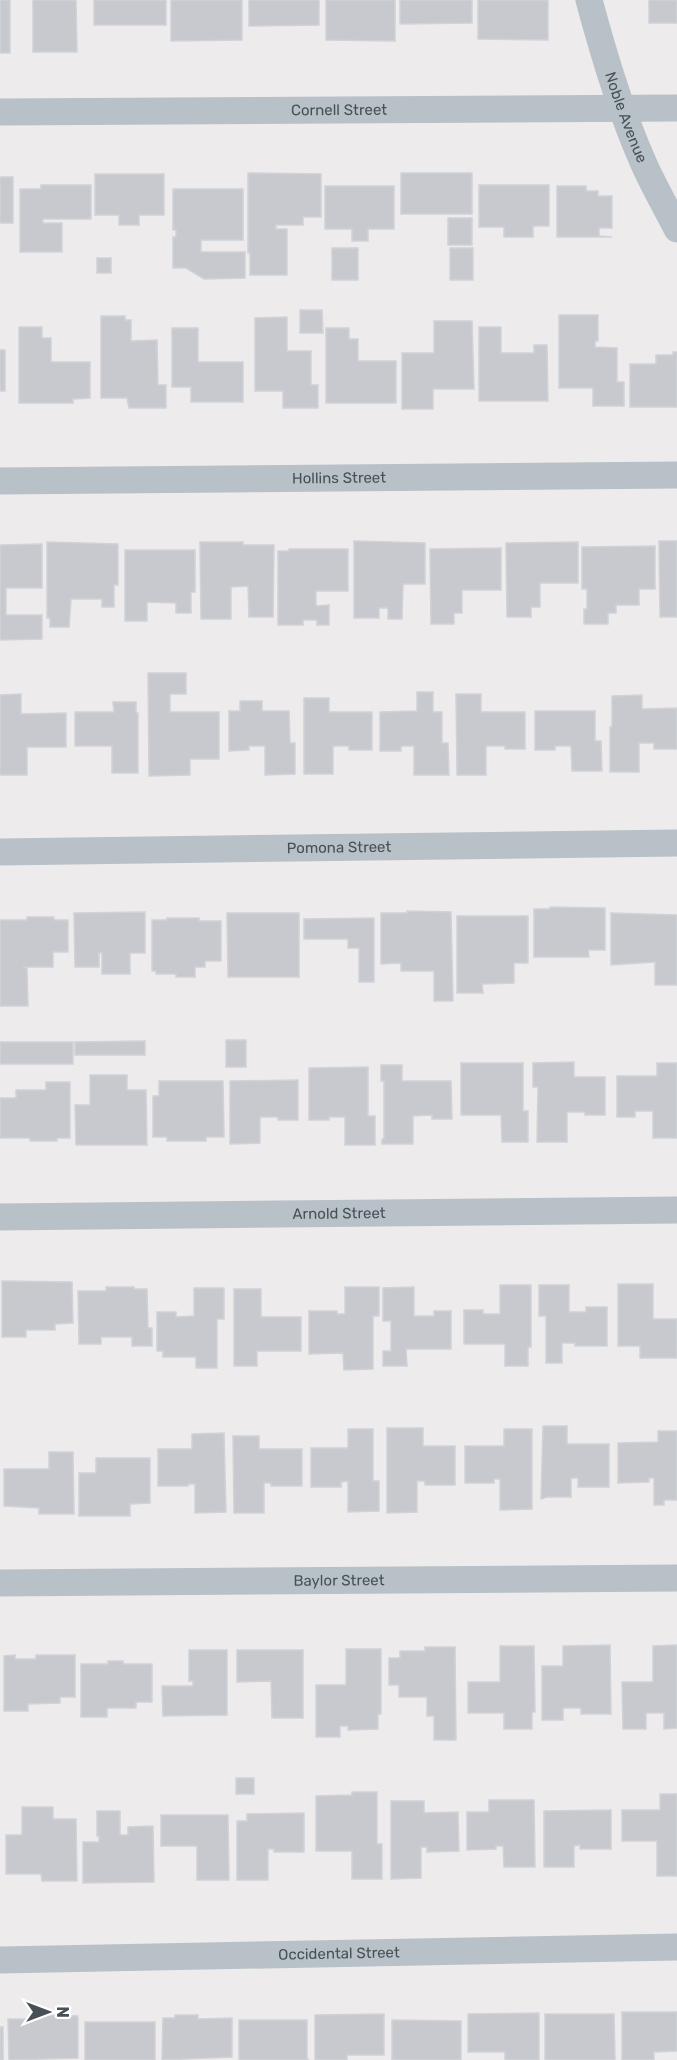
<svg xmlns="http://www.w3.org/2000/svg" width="677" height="2060" font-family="Rubik,sans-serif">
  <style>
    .building { fill: #c7c9ce; stroke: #d0d2d7; stroke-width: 1.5 }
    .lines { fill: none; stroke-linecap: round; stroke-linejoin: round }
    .minor { stroke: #b8c1c7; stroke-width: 27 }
    .labels { text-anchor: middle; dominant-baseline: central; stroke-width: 6; stroke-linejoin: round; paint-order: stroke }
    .street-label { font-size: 15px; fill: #465057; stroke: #fff }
  </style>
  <rect width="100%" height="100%" fill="#eeebec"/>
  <g class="building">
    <rect x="0" y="0" width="10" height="53"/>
    <path d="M33 0H76L77 52H33Z"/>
    <rect x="94" y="0" width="72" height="25"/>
    <path d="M171 0H242V40L171 41Z"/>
    <path d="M249 0H319V25L249 26Z"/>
    <path d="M326 0H395V41L326 40Z"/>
    <path d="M400 0H472V23L400 24Z"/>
    <path d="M478 0H548V40L478 39Z"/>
    <rect x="649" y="0" width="28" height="23"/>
    <path d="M248 173 321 174V217H303V225H276V229H287V275H250V253H248Z"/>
    <rect x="401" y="173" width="71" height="41"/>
    <path d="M95 174H164V215H139V225H119V215H95Z"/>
    <rect x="0" y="177" width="13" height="46"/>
    <path d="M41 185H91V219H43V223H62V252H20V189H41Z"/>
    <path d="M479 185H549V226H533V237H504V227H479Z"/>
    <path d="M325 186H394V229H368V241H352V229H325Z"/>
    <path d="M557 186H586V191H598V196H612V228H599V236L612 237H557Z"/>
    <path d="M173 189H243V240H201V252H245V278L204 279 186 268H173V237H176V230H173Z"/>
    <rect x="448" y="218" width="24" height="27"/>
    <rect x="332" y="248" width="26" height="32"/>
    <rect x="450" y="248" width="23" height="32"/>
    <rect x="97" y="258" width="14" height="15"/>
    <path d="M300 310H322L323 333H300Z"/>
    <path d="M559 315H598V341H595V347L617 348V382H624V406H593V388H559Z"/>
    <path d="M101 316H125V320H131V341L157 340 158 385H166V408H129L127 398H101Z"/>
    <path d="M287 317V351H311V385H318V408H283V391H255V318Z"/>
    <path d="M434 321H472L474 389H433V409H402V353H434Z"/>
    <path d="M19 327H42V338H51V362H90V398L73 399V403H19Z"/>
    <path d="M479 327H501V353H534V345H547L548 401H479Z"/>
    <path d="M172 328H198V362H243V402H191V387H172Z"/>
    <path d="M326 328H349V339H358V361H396V403H326Z"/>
    <rect x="0" y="350" width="5" height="41"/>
    <path d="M673 352H677V407H630V364H656V355H673Z"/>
    <path d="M354 541 425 543V584H403L402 619H388V608H379V618H354Z"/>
    <path d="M659 541H677V617H660Z"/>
    <path d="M47 542 118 544V585H114V607H102V599H71L69 627H50V618H47Z"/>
    <path d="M200 542H243V545H274L273 617H249L248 586 231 587V619H201Z"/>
    <path d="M578 542V583H540V607H531V617H507L506 543Z"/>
    <path d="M42 544V588H6V615H42V639L0 640V545Z"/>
    <path d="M655 546V589H639V605H616V613H608V624H584V609H587V589H582V547Z"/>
    <path d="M501 548V590H462V613H454V624H431L430 549Z"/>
    <path d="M289 549H348V591H316V606L329 605V625H317V620H303V625H278V551H289Z"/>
    <path d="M125 550H195V592H191V613H176V603L147 602V621H125Z"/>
    <path d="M148 673H186V694H170V712H219V759H190V775L149 776Z"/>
    <path d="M417 692H433V712H442V743H448L449 775H414V746H401V751H380V712L417 711Z"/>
    <path d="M21 694V714L66 713V747H27V775H0V695Z"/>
    <path d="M456 694H481V712H525V749H505V746H486V775H457Z"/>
    <path d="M642 695V709L677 708V749H654V743H639V772H610V727H612V696Z"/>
    <path d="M304 698H329V712H372V750H349V746H333V774H304Z"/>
    <path d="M240 701H262V711H289L290 743H295V774L265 775V746H249V750L229 751V711H240Z"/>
    <path d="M113 702H136V713H138V773H112V746H75V712H114Z"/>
    <path d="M535 711H595V741H601L602 771H572L571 746H555V750H535Z"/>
    <path d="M550 907 605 908V950H588L589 957H534V909H550Z"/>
    <path d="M407 911 451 912 453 1001H434V971H401V963L381 964V913H407Z"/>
    <path d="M145 912V953H130V974H102V953H99V967H75L74 913Z"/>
    <path d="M227 913H299V977H228Z"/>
    <path d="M611 913 677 915V985H655V962L611 965Z"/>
    <path d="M457 916H528V963H514V983L482 984 483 993H457Z"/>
    <path d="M27 917H54V920H68V952H53V967H23L27 968 28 1006H0V920H27Z"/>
    <path d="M167 918H199V921H221V961H205V967H195V977H176V974H156V971H152V920H167Z"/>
    <path d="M374 918V982H359V948H348V939H304V919Z"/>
    <rect x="226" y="1040" width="20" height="27"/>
    <path d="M145 1041V1055H75V1042Z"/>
    <rect x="0" y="1042" width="73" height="22"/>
    <path d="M574 1062V1077H605V1115H585V1112H567V1142H537L538 1087H533V1063Z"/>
    <path d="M461 1063H523V1111H528V1142H502L501 1115H461Z"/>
    <path d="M657 1063H677V1138H653V1111H635V1117H617V1076H657Z"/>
    <path d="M381 1065H402V1081H451L452 1119H432V1115L413 1116V1144H382V1139H384V1081H381Z"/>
    <path d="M368 1067V1116H375V1145H345V1117H329V1120H309V1068Z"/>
    <path d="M90 1075H127V1090H146L147 1145H76L75 1105H90Z"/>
    <path d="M298 1080V1120H278V1117H260V1143L230 1144V1081Z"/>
    <path d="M159 1081H223L224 1137H206V1141H167V1137H153V1096H159Z"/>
    <path d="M46 1082H70V1138H57V1141H30V1138H0V1098H16V1090H46Z"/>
    <path d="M2 1281 72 1282 73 1323 55 1324V1330H26V1337H2Z"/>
    <path d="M618 1284H653V1319H677V1358H640V1346H618Z"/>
    <path d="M500 1285H531V1347H528V1366H505V1344H464V1310H483V1314H500Z"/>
    <path d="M539 1285H569V1312H586V1307H607V1346H575V1343H562V1363H546V1316H539Z"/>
    <path d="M106 1287H134V1289H147L148 1328H152V1346H132V1337H101V1344H79L78 1291H106Z"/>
    <path d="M345 1287H379V1316H373V1369L344 1370 343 1353 309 1354V1311H337V1314H345Z"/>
    <path d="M414 1287V1316H434V1311H451V1349H406L407 1366H383V1351H391V1321H383V1288Z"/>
    <path d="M194 1288H224V1319H217V1368H196V1357H163V1351H157V1312H176V1317L194 1316Z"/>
    <path d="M234 1289H261V1317H301V1351H257V1366H234Z"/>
    <path d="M543 1426H567V1444H609V1487H578V1478H571V1497H547L541 1499Z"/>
    <path d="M387 1428H423V1446H455V1485H425V1481H417V1512L387 1513Z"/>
    <path d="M348 1429H373V1481H379V1511L348 1512V1481L341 1482V1487H311V1448H348Z"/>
    <path d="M504 1429H532V1509L500 1510V1479H494V1483H465V1446H504Z"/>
    <path d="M658 1431H677V1500H664V1505H654V1478H649V1482L618 1483V1443L658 1442Z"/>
    <path d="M224 1433 226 1512 195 1513V1484H188V1486H158V1449H192V1434Z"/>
    <path d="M233 1436H259V1449H302V1486H271V1483H264V1513H234Z"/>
    <path d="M49 1452H73L74 1514H39V1508L4 1506V1469H49Z"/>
    <path d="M96 1458H150V1503L130 1504V1516H79V1473H96Z"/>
    <path d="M610 1645 611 1714H581V1708H563V1720H542V1666H563V1646Z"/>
    <path d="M677 1645V1728L664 1729V1713H646V1729H623L622 1682H653V1646Z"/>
    <path d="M500 1646H534L535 1712H532V1729H504V1713H468V1682H500Z"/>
    <path d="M425 1647H455L456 1740H434V1716H427V1697H399V1685H389V1658H400V1651H425Z"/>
    <path d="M346 1649H381V1714H378V1729L348 1730V1726H340V1737H316V1685H346Z"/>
    <path d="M189 1650H227V1715L163 1716 162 1686H193V1681H189Z"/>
    <path d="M237 1650H303V1718H272L271 1681 237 1682Z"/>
    <path d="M15 1655V1659H36V1655H75V1697H60V1703L28 1704V1711H4V1656Z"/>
    <path d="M108 1661H123V1664H152V1702H136V1708H107V1717H81V1664H108Z"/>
    <rect x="236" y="1778" width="18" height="16"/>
    <path d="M352 1792H377V1844H382V1879H352V1851H316V1796L352 1795Z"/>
    <path d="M660 1794H677V1876H657V1841H622V1810H660Z"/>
    <path d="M489 1800H534L535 1867H504L503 1846H496V1849L467 1850V1812H489Z"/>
    <path d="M391 1801H424V1813L458 1812 459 1851 427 1852V1847H421V1878L391 1879Z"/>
    <path d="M22 1807H53V1819H76L77 1881H42L41 1874H6V1835H22Z"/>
    <path d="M611 1810V1849H580V1845L574 1846V1867H544V1811Z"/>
    <path d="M97 1811H120V1835H128V1827L153 1826 154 1882 83 1883V1842H99V1836H97Z"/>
    <path d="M304 1813V1852H274V1849H268V1880H237V1821H247V1814Z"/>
    <path d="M161 1815H228L229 1880H197V1846H161Z"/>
    <path d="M622 2012H677V2051L654 2052V2060H622Z"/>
    <path d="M539 2013V2060H505V2052H468V2014Z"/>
    <path d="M384 2014V2055H347V2060H315V2015Z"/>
    <path d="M545 2014H614L615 2060H545Z"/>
    <path d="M35 2015 78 2016V2058L9 2060 8 2019H36Z"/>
    <path d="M175 2015H198V2019L232 2018V2057L162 2060 163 2018H175Z"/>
    <path d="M239 2020H307V2059L309 2060H239Z"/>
    <path d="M392 2020 461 2021V2060H392Z"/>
    <rect x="85" y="2022" width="70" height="38"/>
    <rect x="0" y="2027" width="3" height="33"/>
  </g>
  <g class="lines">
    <g class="minor">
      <path id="s1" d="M589 0C604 56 620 110 643 162 653 185 666 207 677 229"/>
      <path id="s2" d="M0 112 677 108"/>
      <path id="s3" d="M0 481 677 475"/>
      <path id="s4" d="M0 852 677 843"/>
      <path id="s5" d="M0 1217 677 1210"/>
      <path id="s6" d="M0 1583 677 1578"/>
      <path id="s7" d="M0 1960 677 1947"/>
    </g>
  </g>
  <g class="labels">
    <g class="street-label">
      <text stroke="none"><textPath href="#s2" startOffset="339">Cornell Street</textPath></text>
      <text stroke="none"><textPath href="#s1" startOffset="123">Noble Avenue</textPath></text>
      <text stroke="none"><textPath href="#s3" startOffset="339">Hollins Street</textPath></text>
      <text stroke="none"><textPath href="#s4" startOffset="339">Pomona Street</textPath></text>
      <text stroke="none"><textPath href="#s5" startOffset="339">Arnold Street</textPath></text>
      <text stroke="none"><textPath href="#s6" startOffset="339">Baylor Street</textPath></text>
      <text stroke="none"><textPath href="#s7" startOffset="339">Occidental Street</textPath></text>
    </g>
  </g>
  <g transform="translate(48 2012) rotate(90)" stroke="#ffffff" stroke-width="4.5" paint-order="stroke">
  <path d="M0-4.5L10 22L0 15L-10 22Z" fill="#465057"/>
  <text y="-9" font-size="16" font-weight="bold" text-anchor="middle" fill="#465057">N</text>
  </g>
</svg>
